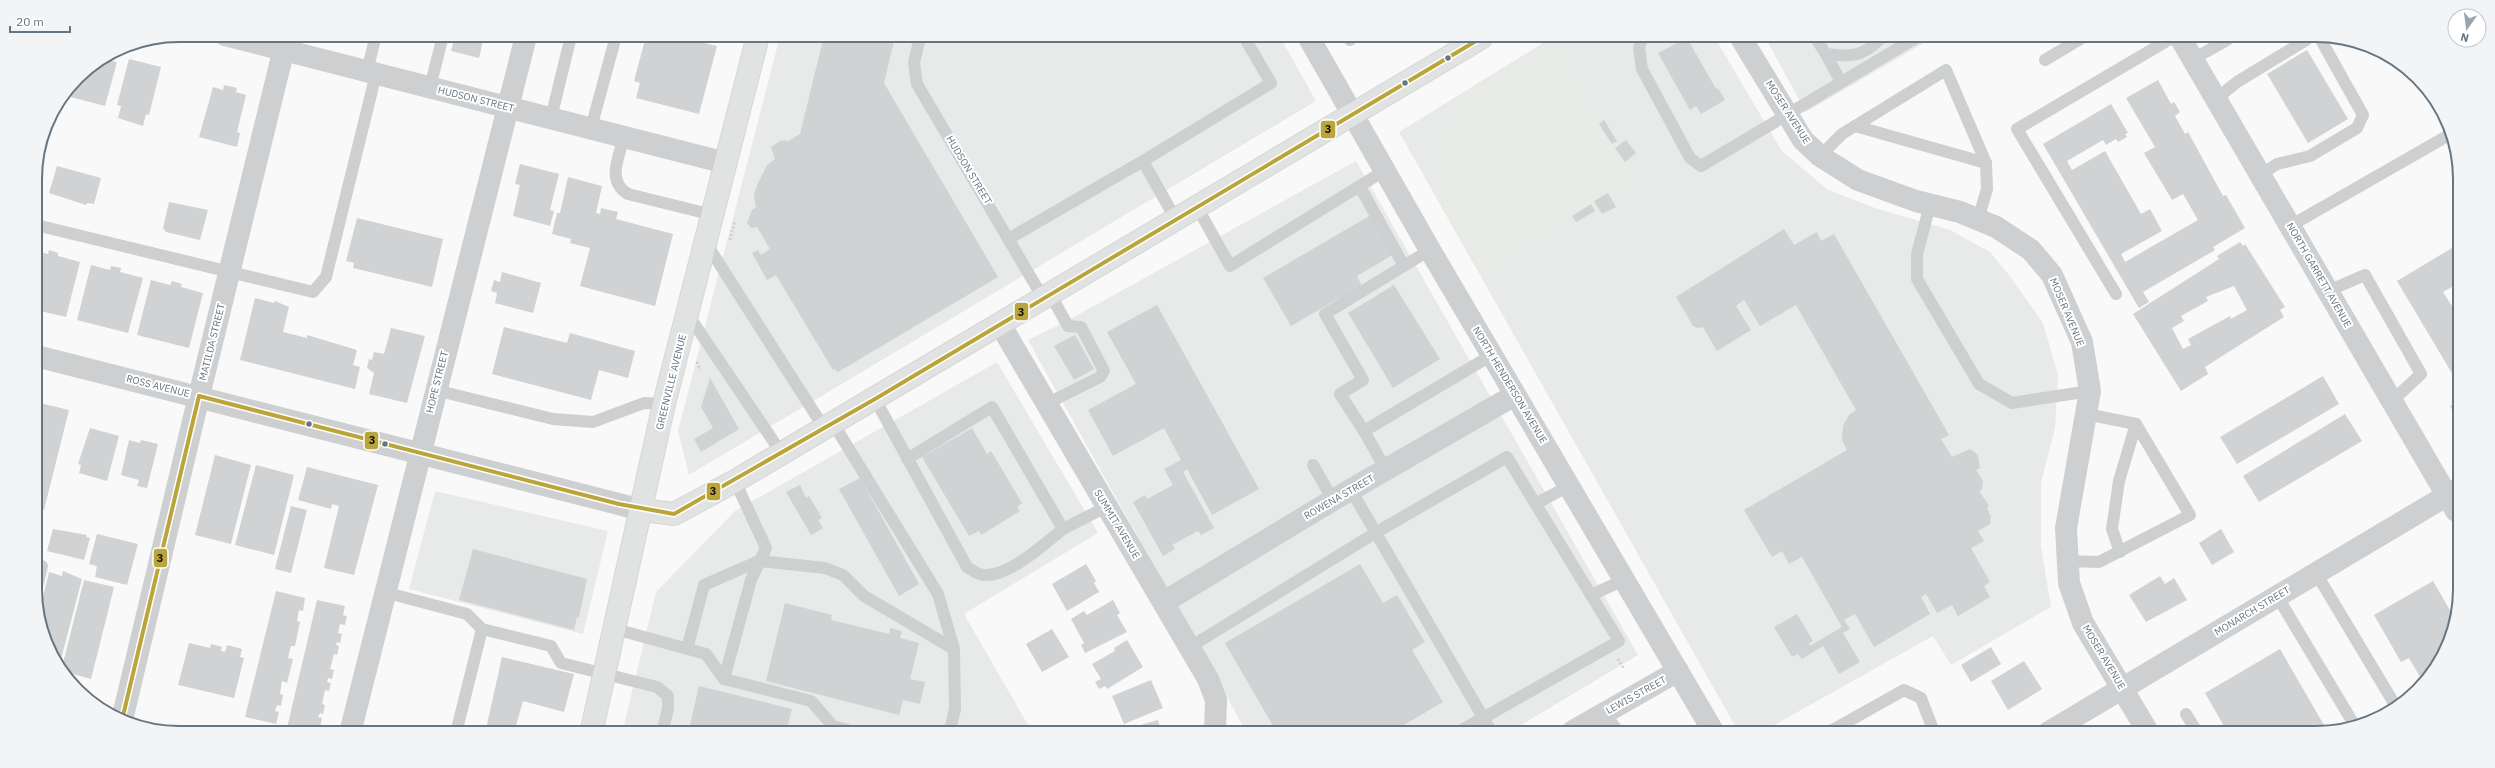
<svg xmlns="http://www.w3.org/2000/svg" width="2495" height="768" font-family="'IBM Plex Sans',sans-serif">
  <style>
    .built { fill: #e8e9e9 }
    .green { fill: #e8ebe6 }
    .building { fill: #d0d2d3; fill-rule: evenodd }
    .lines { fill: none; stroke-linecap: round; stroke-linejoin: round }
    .secondary-casing { stroke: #d5d6d7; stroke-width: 24 }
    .path { stroke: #cbcccd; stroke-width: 2.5; stroke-dasharray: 2 2; stroke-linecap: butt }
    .service { stroke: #cecfd0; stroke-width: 12 }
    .minor { stroke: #cecfd0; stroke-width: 22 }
    .tertiary { stroke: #cecfd0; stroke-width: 22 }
    .secondary { stroke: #e1e2e2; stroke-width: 22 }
    .bus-1-casing { stroke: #fff; stroke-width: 7 }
    .bus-1 { stroke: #baa53b; stroke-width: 4 }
    .bus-dot { fill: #657683; stroke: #fff; stroke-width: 1.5 }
    .labels { text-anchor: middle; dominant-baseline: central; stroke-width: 4; stroke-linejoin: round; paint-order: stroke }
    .street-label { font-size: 10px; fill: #657683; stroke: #fff }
    .rim { fill: none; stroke: #657683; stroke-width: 2 }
    .line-badge { stroke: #fff; stroke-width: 1.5 }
    .pale-badge-label { font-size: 11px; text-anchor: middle; font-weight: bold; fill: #111 }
  </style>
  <rect width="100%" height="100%" fill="#f9f9f9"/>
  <g class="built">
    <path d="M780 36 1280 37 1316 101 689 475 678 431Z"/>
    <path d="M1551 38H1715L1782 151 1828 190 1875 208 1950 230 1990 252 2009 275 2043 323 2058 375 2055 428 2041 483V546L2051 607 1951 665 1933 636 1762 732 1738 731 1399 132Z"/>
    <path d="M1766 39H1931L1806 112Z"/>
    <path d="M1356 161 1638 655 1511 731 1242 730 1243 726 1028 340 1065 322Z"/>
    <path d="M997 362 1098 533 964 614 1031 730 623 729 656 592 735 511Z"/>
    <path d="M435 491 608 531 583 634 409 589Z"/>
  </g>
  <path class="green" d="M1551 43 1623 162 1632 164 1643 182 1627 192 1618 190 1482 271 1445 211 1440 176 1444 140 1448 125 1464 96Z"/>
  <g class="building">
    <path d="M455 36H484L479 58 451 51Z"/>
    <path d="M646 36H694L693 40 717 46 699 114 636 98 640 83 634 81Z"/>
    <path d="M824 36 895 37 884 83 998 277 838 372 835 369 833 370 776 275 767 280 752 253 758 250 761 255 770 249 757 227 751 228 747 223 752 210 756 207 754 195 758 183 767 165 775 159 771 147 780 141 786 140 787 142 800 134Z"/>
    <path d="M1687 38 1716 89 1718 88 1725 100 1701 114 1696 106 1690 110 1658 53Z"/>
    <path d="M2307 50 2348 119 2308 143 2267 74Z"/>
    <path d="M107 57V60L117 62 105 106 71 97 77 77Z"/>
    <path d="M129 59 161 67 149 115 146 114 143 126 118 118 121 106 117 105Z"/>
    <path d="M2158 80 2171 104 2174 102 2180 112 2175 116 2185 134 2188 132 2223 196 2226 195 2245 228 2213 247 2215 250 2143 292 2149 302 2139 308 2043 144 2111 104 2128 133 2125 134 2127 137 2118 142 2116 139 2106 145 2103 140 2067 161 2072 170 2105 151 2141 214 2150 209 2162 231 2121 254 2125 262 2198 220 2183 194 2172 200 2144 153 2155 147 2126 98Z"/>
    <path d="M224 85 237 88 236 92 246 95 237 132 240 133 237 147 199 137 213 87 223 90Z"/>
    <path d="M1604 120 1617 141 1612 144 1599 124Z"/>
    <path d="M1626 140 1636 153 1625 162 1615 148Z"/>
    <path d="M520 164 559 174 550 210 554 211 550 226 513 216 520 185 515 184Z"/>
    <path d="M57 166 101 178 94 204 87 203 86 205 49 193Z"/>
    <path d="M568 177 602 186 596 213 600 214 601 208 618 212 616 219 673 234 655 306 580 286 590 248 570 243 571 239 552 234 557 213H560Z"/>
    <path d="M1608 193 1616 207 1602 214 1594 201Z"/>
    <path d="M169 202 208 210 200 240 166 232 163 228Z"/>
    <path d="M1591 204 1595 211 1576 222 1572 216Z"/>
    <path d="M1371 215 1394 254 1357 276 1363 288 1341 301 1339 298 1291 326 1263 278Z"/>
    <path d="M357 218 443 239 432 287 353 268 354 263 346 261Z"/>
    <path d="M1784 229 1794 245 1817 232 1821 241 1834 234 1949 435 1941 439 1952 457 1970 449 1978 455 1980 468 1976 470 1983 481 1982 490 1979 491 1989 506 1987 508 1991 517 1990 524 1978 531 1984 541 1971 548 1990 582 1984 586 1990 597 1958 616 1952 605 1937 613 1926 594 1921 597 1930 614 1874 647 1855 614 1844 620 1850 629 1843 633 1860 662 1839 674 1823 646 1802 659 1798 654 1792 657 1774 627 1797 614 1813 641 1809 643 1810 646 1842 627 1802 557 1789 564 1782 551 1772 557 1744 510 1847 450 1842 440 1843 426 1849 415 1856 410 1796 305 1760 326 1744 300 1736 306 1751 330 1717 351 1703 327 1697 328 1693 326 1676 297Z"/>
    <path d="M2240 242 2243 246 2245 244 2285 307 2280 310 2284 317 2205 367 2208 374 2181 391 2133 314 2219 259 2217 256ZM2234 286 2247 310 2231 319 2230 316 2188 339 2191 345 2183 349 2172 328 2184 321 2181 316 2208 301 2206 297Z"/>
    <path d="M2457 245V284L2443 292 2457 314 2456 380 2397 281Z"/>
    <path d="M49 250 58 253V256L80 262 66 317 36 310V251L48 254Z"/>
    <path d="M91 265 110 270 111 266 121 268 120 272 143 278 128 333 77 320Z"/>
    <path d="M502 272 541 283 533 313 495 303 497 293 491 291 494 280 500 282Z"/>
    <path d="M151 280 170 285 172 281 182 284 181 287 203 293 189 348 137 335Z"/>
    <path d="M1394 285 1440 359 1393 388 1348 313Z"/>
    <path d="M255 298 274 303 275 301 289 307 283 332 307 338V335L357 350 353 365 360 367 355 389 240 360Z"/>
    <path d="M1157 305 1259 489 1212 515 1187 469 1183 472 1214 528 1201 535 1198 531 1172 545 1175 549 1163 556 1133 502 1145 495 1147 499 1173 485 1164 469 1181 460 1164 428 1113 456 1088 410 1136 384 1107 332Z"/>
    <path d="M504 327 567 343 570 333 635 351 628 378 599 370 591 400 492 374Z"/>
    <path d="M391 328 425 336 407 403 369 394 374 373 367 368 369 359 372 360 374 352 384 354Z"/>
    <path d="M1075 335 1094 369 1074 380 1054 346Z"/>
    <path d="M2323 376 2339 404 2237 464 2220 437Z"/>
    <path d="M710 378 739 429 701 452 694 439 713 428 701 407Z"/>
    <path d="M2456 402V417L2450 406Z"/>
    <path d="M40 403 69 410 44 510 37 509V419Z"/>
    <path d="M2345 414 2362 441 2259 502 2243 476Z"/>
    <path d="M90 428 119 436 107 481 79 473 81 465 78 464Z"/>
    <path d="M972 428 987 454 991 451 1022 503 1017 507 1020 511 981 535 979 531 969 536 922 457Z"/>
    <path d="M129 440 140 443 141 440 158 444 147 488 137 486 139 480 121 475Z"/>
    <path d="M215 455 251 465 231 544 195 535Z"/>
    <path d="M256 465 294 475 274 555 235 545Z"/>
    <path d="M307 467 378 485 354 575 324 568 339 506 332 504 331 509 298 500Z"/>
    <path d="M860 478 919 584 899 596 839 489Z"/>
    <path d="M800 485 806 498 809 496 822 518 818 520 823 528 811 535 786 492Z"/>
    <path d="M291 506 307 510 291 573 275 569Z"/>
    <path d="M53 529 87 535 86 537 90 538 84 560 47 551Z"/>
    <path d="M2221 529 2234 552 2212 565 2199 543Z"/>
    <path d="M97 534 138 544 127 585 95 577 97 566 89 564Z"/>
    <path d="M473 549 587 579 579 617H577L574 630 459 600Z"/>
    <path d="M1086 564 1096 581 1094 583 1099 592 1067 611 1052 584Z"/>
    <path d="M1360 564 1383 603 1397 595 1425 642 1412 650 1443 702 1394 731H1276L1225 643Z"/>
    <path d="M63 571 82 579 60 663 38 618 49 572 62 576Z"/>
    <path d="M2160 576 2165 584 2174 578 2187 600 2146 622 2129 595Z"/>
    <path d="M84 580 114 587 91 679 65 672 62 667Z"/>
    <path d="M2433 581 2455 619V626L2441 661 2423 682 2409 658 2401 662 2374 615Z"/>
    <path d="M276 591 305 598 303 611 299 610 297 621 300 622 295 646H291L288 658 293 659 287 683 282 681 280 694 283 695 281 706 277 705 275 711 279 712 276 724 245 717Z"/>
    <path d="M317 600 345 606 343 615 347 616 345 625 340 624 338 633 342 634 340 643 337 642 336 645 339 646 337 655 334 654 330 669 334 670 332 679 328 678 327 682 331 683 329 691 325 690 322 704 325 705 323 714 320 713 318 717 322 718 320 727 287 728Z"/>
    <path d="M1113 600 1120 613 1117 615 1127 632 1085 653 1081 645 1084 643 1071 619 1084 611 1087 615Z"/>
    <path d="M785 603 832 615 831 620 889 634 890 628 902 631 900 638 919 643 910 679 925 682 920 704 903 700 899 715 766 681Z"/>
    <path d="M1052 629 1069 657 1042 672 1026 644Z"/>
    <path d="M1127 640 1143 667 1107 689 1105 686 1099 689 1095 682 1101 679 1092 664 1115 651 1114 648Z"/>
    <path d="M189 643 210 648 211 644 222 647 221 651 225 652 227 645 242 649 240 657 244 658 234 698 178 685Z"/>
    <path d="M1991 647 2001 664 1971 682 1961 665Z"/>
    <path d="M2280 649 2328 732 2241 733 2237 727 2228 733 2205 693Z"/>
    <path d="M502 657 574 674 564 712 523 701 515 729H486Z"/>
    <path d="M2024 661 2042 689 2008 710 1991 681Z"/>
    <path d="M1151 680 1163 708 1124 724 1112 696Z"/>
    <path d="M699 686 792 709 787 729H689Z"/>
    <path d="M1158 720 1161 730H1123Z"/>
  </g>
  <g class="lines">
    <defs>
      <g id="secondary">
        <path d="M642 510 674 514 735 481 1481 38"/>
        <path d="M592 729 664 404 758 36"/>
      </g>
    </defs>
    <use href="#secondary" class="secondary-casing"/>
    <g class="path">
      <path d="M730 240 735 221"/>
      <path d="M697 362 700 370"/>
      <path d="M1618 659 1624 669"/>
    </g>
    <g class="service">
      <path d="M920 37 914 63 917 84 1043 298"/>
      <path d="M1349 38 1350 40"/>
      <path d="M1642 38 1639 48 1642 69 1690 158 1701 166 1914 39"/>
      <path d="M1816 39 1826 54C1849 57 1863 57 1880 39"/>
      <path d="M1826 54 1841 82"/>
      <path d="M2193 59 2227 40"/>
      <path d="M2045 60 2080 39"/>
      <path d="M367 71 376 35"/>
      <path d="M430 87 443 36"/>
      <path d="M2216 99 2237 82 2306 40"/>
      <path d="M551 118 571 36"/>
      <path d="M1855 126 1946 70 1986 163"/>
      <path d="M591 128 616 36"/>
      <path d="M624 137C619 157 606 181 628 194L713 215"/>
      <path d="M1820 156 1842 134 1855 126 1986 163 1987 189 1978 220"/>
      <path d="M1143 161 1271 83 1244 37"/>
      <path d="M2260 175 2277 164 2310 156 2357 128 2363 115 2321 40"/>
      <path d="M1360 187 1404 266"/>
      <path d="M1930 205 1917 254V279L1979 384 2012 403 2090 391"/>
      <path d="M1197 207 1230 266 1384 171"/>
      <path d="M36 225 313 292 326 277 376 74"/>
      <path d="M2290 226 2449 135"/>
      <path d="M1010 238 1143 161 1176 220"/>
      <path d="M706 243 824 428"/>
      <path d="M2328 291 2365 275 2421 374 2392 401"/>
      <path d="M2116 294 2017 129 2170 39"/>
      <path d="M687 313 782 454"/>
      <path d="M435 390 553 419 593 422 644 403 664 404"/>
      <path d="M875 399 967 567C972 570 978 575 984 575 1009 577 1044 544 1063 529L992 407 907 459"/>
      <path d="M1046 404 1100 377 1104 371 1081 327 1068 326 1050 294"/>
      <path d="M833 423 938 594 954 649 955 709 950 730"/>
      <path d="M1364 431 1340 394 1363 380 1325 314 1430 250"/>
      <path d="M1313 465 1333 500"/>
      <path d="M1386 470 1364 431 1492 355"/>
      <path d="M1351 490 1491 731"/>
      <path d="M1537 503 1569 486"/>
      <path d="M1063 529 1106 507"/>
      <path d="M2120 552 2112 529 2119 481 2136 424"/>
      <path d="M2068 561 2099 562 2190 515 2136 424 2086 414"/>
      <path d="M2316 573 2395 705"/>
      <path d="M38 583 42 566"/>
      <path d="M384 592 467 614 482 629 551 646 561 663 657 687 668 696V709L663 729"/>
      <path d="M1591 595 1624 580"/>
      <path d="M2277 596 2355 726"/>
      <path d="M615 629 706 654 724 679 811 701 833 726 847 730"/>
      <path d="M1190 647 1375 533 1507 457 1619 641 1460 731"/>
      <path d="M687 649 704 585 759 561 825 568 843 575 864 596 954 649"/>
      <path d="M724 679 751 580 766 548 735 481"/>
      <path d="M1604 713 1618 731"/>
      <path d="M2186 714 2197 732"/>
      <path d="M457 729 482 629"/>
      <path d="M1829 732 1904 690 1921 698 1934 732"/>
    </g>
    <g class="minor">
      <path d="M225 35 726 163"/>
      <path d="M1741 38 1803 140 1820 156 1858 180 1916 201 1960 212 1996 227 2031 250 2052 275 2082 342 2090 391 2066 528 2069 583 2083 623 2148 732"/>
      <path d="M2181 39 2456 511"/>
      <path d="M1000 324 1208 679 1216 700 1215 730"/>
      <path d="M199 396 287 36"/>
      <path d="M1164 602 1333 500 1515 395"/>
      <path d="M351 729 526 36"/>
      <path d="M1573 731 1678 671"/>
      <path d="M2049 732 2456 490"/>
    </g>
    <g class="tertiary">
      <path d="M1309 38 1430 250 1713 731"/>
      <path d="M36 356 642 510"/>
      <path d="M122 720 199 396"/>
    </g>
    <use href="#secondary" class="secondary"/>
    <defs>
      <g id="bus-1">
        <path d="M199 396 619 504 674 514 875 399 1481 38"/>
        <path d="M122 720 199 396"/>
      </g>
    </defs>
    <use href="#bus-1" class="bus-1-casing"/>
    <use href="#bus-1" class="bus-1"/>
  </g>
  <g class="bus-dot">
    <circle cx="1448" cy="58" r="3.5"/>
    <circle cx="1405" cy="83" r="3.5"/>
    <circle cx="309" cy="424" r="3.5"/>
    <circle cx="385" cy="444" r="3.5"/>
  </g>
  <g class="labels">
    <g class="street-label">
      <text transform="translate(476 99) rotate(14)">HUDSON STREET</text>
      <text transform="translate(1788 112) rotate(57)">MOSER AVENUE</text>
      <text transform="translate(969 170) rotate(59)">HUDSON STREET</text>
      <text transform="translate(2319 275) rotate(60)">NORTH GARRETT AVENUE</text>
      <text transform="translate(2067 312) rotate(67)">MOSER AVENUE</text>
      <text transform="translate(212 342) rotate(-76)">MATILDA STREET</text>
      <text transform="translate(437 382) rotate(-76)">HOPE STREET</text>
      <text transform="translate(671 382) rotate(-76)">GREENVILLE AVENUE</text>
      <text transform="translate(1510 385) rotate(59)">NORTH HENDERSON AVENUE</text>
      <text transform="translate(158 386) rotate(14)">ROSS AVENUE</text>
      <text transform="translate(1339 497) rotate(-30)">ROWENA STREET</text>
      <text transform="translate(1117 524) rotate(59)">SUMMIT AVENUE</text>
      <text transform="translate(2252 611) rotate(-31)">MONARCH STREET</text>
      <text transform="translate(2104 657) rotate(59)">MOSER AVENUE</text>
      <text transform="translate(1636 695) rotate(-29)">LEWIS STREET</text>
    </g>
  </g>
  <path d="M0 0H2495V768H0ZM179 42H2316A137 137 0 0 1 2453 179V589A137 137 0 0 1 2316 726H179A137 137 0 0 1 42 589V179A137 137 0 0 1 179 42Z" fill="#f3f4f5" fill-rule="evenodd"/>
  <path class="rim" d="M179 42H2316A137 137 0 0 1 2453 179V589A137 137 0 0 1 2316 726H179A137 137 0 0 1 42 589V179A137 137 0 0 1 179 42Z"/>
  <g class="line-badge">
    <rect x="1320" y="120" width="16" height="19" rx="4" fill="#baa53b"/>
    <rect x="1014" y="302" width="15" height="19" rx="4" fill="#baa53b"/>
    <rect x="364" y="431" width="15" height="19" rx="4" fill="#baa53b"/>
    <rect x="706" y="482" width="15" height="19" rx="4" fill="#baa53b"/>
    <rect x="153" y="548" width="15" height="20" rx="4" fill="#baa53b"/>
  </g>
  <g class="pale-badge-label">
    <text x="1328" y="133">3</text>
    <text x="1021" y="316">3</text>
    <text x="372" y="444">3</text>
    <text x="713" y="495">3</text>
    <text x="160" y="562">3</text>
  </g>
  <g transform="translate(2467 28) rotate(194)"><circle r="19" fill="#ffffff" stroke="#c1c8cd"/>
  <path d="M0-3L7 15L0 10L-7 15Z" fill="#99a4ac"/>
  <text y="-6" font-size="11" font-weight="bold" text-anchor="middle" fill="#657683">N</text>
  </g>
  <path d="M10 26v6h60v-6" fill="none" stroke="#657683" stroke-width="2"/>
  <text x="16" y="26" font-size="12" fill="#657683" stroke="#ffffff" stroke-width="3" paint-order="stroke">20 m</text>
</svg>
